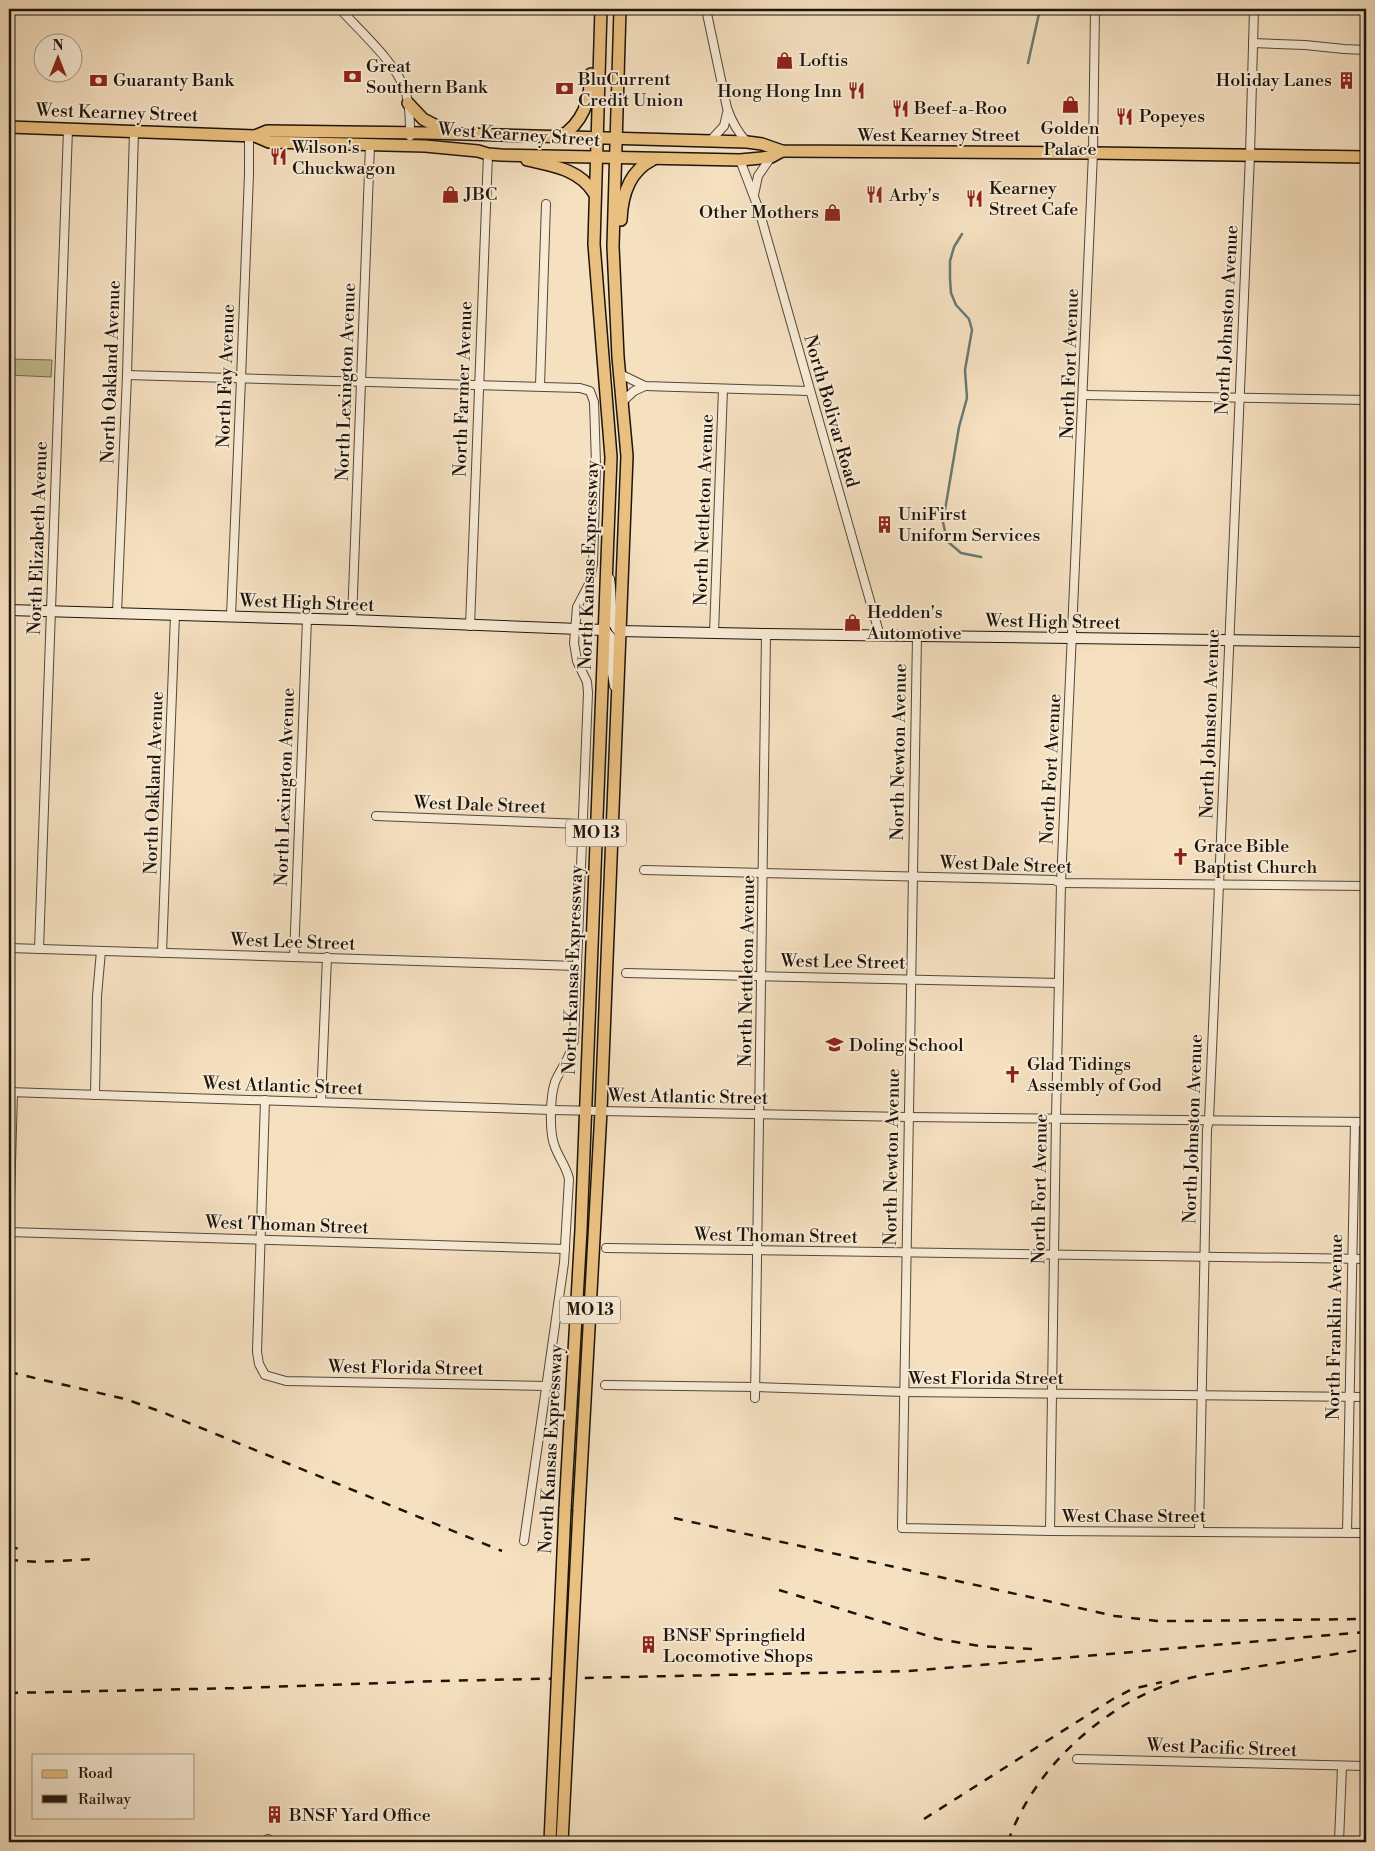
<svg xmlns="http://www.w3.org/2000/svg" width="1375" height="1851" font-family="'Libre Bodoni',serif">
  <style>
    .green { fill: #c2c08e; stroke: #706a4c }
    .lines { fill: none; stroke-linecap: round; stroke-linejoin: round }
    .stream { stroke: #697972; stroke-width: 2.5 }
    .street-casing { stroke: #534738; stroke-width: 10 }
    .secondary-casing { stroke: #1d140b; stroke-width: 12 }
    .primary-casing { stroke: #1d140b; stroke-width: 14 }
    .street { stroke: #f8ebd6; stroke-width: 8 }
    .secondary { stroke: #f8ebd6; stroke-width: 10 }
    .primary { stroke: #eac080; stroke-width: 11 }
    .rail { stroke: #1d140b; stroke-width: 2.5; stroke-dasharray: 9 9; stroke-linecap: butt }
    .primary-bridge-casing { stroke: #1d140b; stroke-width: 14; stroke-linecap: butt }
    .primary-bridge { stroke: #eac080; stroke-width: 11 }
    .labels { text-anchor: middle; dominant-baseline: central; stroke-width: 4; stroke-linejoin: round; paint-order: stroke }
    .shield { fill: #f8ebd6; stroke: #5f5448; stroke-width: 1 }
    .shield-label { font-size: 16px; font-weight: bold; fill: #1d140b }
    .poi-label { font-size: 18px; fill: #1d140b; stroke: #f8ebd6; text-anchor: start }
    .street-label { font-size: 18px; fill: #1d140b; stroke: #f8ebd6 }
  </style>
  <rect width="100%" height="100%" fill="#f5e0c0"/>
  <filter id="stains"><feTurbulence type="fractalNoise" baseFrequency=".004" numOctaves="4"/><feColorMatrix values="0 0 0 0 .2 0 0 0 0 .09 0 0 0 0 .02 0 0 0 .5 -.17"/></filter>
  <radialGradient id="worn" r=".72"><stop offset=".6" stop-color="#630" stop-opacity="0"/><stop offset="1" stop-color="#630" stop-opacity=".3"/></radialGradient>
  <path class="green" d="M9 359 52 360 51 377 9 375Z"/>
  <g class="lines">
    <g class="stream">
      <path d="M1028 63 1040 9"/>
      <path d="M962 234 954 247 950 261V279L951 293 956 305 969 319 972 330 965 370 967 398 959 427 943 522 947 541 961 553 981 557"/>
    </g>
    <defs>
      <g id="street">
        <path d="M340 9C359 30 396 63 405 90 410 105 410 121 410 136"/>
        <path d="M706 9 727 108C732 122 737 132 747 142"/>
        <path d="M1253 43 1305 45 1344 49 1366 50"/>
        <path d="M710 141 724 126 727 113"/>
        <path d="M740 160 759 210 880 636"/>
        <path d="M754 195 758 176 771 157"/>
        <path d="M620 374 645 386 809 391"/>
        <path d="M127 375 580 388 590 391 594 402 596 464 593 564 589 584 577 607 574 643 577 661 587 682 588 693 574 1040C571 1058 561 1067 555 1082 550 1097 549 1133 555 1147 559 1158 567 1168 569 1179L564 1263 524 1541"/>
        <path d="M540 386 546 204"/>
        <path d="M1084 395 1366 400"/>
        <path d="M622 402 634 391 645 386"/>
        <path d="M117 613 127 375 134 131"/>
        <path d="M231 616 241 379 249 174V136"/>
        <path d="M352 620 370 145"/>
        <path d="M470 626 488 154"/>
        <path d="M714 633 723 389"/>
        <path d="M917 636 902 1528 1050 1531 1366 1533"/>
        <path d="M376 816 582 824"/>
        <path d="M644 870 1054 880 1061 883 1366 886"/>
        <path d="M9 948 577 966"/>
        <path d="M39 949 68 129"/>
        <path d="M162 953 175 615"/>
        <path d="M294 957 307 619"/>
        <path d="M626 973 1059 983"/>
        <path d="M9 1092 552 1110 908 1117 1366 1122"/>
        <path d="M95 1095 97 996 101 951"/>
        <path d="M265 1100 257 1352 259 1364 265 1375 286 1381 547 1386"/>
        <path d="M321 1102 327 957"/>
        <path d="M9 1232 565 1249"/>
        <path d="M9 1236 13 1092"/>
        <path d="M606 1248 1366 1259"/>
        <path d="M605 1385 755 1387 904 1392 1366 1397"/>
        <path d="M755 1398 766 634"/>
        <path d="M1050 1531 1056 1118 1061 883 1093 153 1095 9"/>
        <path d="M1199 1531 1207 1129 1209 1120 1250 155 1254 9"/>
        <path d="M1347 1533 1355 1122"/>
        <path d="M1077 1759 1366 1766"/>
        <path d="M268 1842V1839"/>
        <path d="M1339 1842 1342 1767"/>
      </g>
      <g id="secondary">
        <path d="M609 579C612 594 608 621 619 631L766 634 1366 642"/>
        <path d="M9 610 352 620 604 630 610 637 611 661 615 686"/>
      </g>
      <g id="primary">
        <path d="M408 103 423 119 448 132"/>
        <path d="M9 127 255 136 269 142 425 146 478 151 488 154 501 155 740 160 771 157 782 151"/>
        <path d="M255 136 267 131 426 133 747 142 762 144 782 151 1093 153 1366 157"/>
        <path d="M560 137C583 123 590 101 591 74"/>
        <path d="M527 160C553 166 579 169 594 193"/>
        <path d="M621 220C622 195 630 171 652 160"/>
        <path d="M565 1509 581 1230 611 457 594 244 601 9"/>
        <path d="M579 1509 601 1111 627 456 618 357 613 246 620 9"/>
      </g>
    </defs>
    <use href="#street" class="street-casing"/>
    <use href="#secondary" class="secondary-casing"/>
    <use href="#primary" class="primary-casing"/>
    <use href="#street" class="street"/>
    <use href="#secondary" class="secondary"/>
    <use href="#primary" class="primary"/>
    <g class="rail">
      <path d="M9 1372 125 1399 162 1412 502 1551"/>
      <path d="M674 1518 1115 1616 1157 1621H1185L1366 1619"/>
      <path d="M9 1546 19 1549"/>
      <path d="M9 1560 38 1562 93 1559"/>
      <path d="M779 1590 938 1639 979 1646 1034 1649"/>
      <path d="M9 1693 240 1688 438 1681 909 1671 1366 1632"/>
      <path d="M924 1819 1113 1699 1132 1689 1162 1682"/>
      <path d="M1008 1842C1032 1771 1101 1707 1172 1683 1195 1675 1219 1673 1243 1669 1284 1662 1325 1656 1366 1649"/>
    </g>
    <defs>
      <g id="primary-bridge">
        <path d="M550 1842 565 1509"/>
        <path d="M562 1842 579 1509"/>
      </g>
    </defs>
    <use href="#primary-bridge" class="primary-bridge-casing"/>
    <use href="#primary-bridge" class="primary-bridge"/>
  </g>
  <defs>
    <symbol id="shop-bare" viewBox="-9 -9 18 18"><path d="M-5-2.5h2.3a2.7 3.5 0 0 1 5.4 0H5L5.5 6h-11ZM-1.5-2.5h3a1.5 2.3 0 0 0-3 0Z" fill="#8f2418" stroke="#f8ebd6" stroke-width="2.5" paint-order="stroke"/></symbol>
    <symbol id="bank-bare" viewBox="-9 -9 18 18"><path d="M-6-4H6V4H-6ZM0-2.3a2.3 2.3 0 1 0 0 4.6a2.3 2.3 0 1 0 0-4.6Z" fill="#8f2418" stroke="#f8ebd6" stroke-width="2.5" paint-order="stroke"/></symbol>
    <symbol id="building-bare" viewBox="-9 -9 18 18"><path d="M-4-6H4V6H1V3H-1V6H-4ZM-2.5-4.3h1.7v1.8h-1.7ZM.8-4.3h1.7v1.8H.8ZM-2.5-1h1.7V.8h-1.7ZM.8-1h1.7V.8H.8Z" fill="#8f2418" stroke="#f8ebd6" stroke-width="2.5" paint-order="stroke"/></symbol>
    <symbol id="restaurant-bare" viewBox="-9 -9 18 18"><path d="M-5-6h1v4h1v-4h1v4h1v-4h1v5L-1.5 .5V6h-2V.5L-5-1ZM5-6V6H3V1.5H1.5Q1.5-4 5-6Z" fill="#8f2418" stroke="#f8ebd6" stroke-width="2.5" paint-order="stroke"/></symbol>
    <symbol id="church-bare" viewBox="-9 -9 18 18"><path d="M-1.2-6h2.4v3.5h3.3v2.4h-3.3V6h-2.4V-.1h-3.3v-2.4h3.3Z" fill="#8f2418" stroke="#f8ebd6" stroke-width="2.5" paint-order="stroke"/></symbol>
    <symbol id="school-bare" viewBox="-9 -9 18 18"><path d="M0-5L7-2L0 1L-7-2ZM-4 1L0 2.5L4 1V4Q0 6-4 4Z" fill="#8f2418" stroke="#f8ebd6" stroke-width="2.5" paint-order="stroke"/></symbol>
  </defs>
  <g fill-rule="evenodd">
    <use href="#shop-bare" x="772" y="48" width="25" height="25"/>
    <use href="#bank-bare" x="340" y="64" width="25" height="25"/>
    <use href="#bank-bare" x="86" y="68" width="25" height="25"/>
    <use href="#building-bare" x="1334" y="68" width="25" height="25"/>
    <use href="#bank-bare" x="552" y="76" width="25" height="25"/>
    <use href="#restaurant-bare" x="844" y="78" width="25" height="25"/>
    <use href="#shop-bare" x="1058" y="92" width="25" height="25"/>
    <use href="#restaurant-bare" x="888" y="96" width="25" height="25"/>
    <use href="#restaurant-bare" x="1112" y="104" width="25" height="25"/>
    <use href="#restaurant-bare" x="266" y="144" width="25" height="25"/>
    <use href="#shop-bare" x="438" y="182" width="25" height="25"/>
    <use href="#restaurant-bare" x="862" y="182" width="25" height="25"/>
    <use href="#restaurant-bare" x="962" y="186" width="25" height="25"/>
    <use href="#shop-bare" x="820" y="200" width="25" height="25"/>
    <use href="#building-bare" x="872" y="512" width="25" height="25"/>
    <use href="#shop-bare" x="840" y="610" width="25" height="25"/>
    <use href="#church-bare" x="1168" y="844" width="25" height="25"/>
    <use href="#school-bare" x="822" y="1032" width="25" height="25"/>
    <use href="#church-bare" x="1000" y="1062" width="25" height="25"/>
    <use href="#building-bare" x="636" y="1632" width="25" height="25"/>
    <use href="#building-bare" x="262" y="1802" width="25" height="25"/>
  </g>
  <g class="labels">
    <g class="shield">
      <rect x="566" y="819.5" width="60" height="27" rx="4"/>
      <rect x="560" y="1296.5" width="60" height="27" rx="4"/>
    </g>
    <g class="shield-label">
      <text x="596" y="833">MO 13</text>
      <text x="590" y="1310">MO 13</text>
    </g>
    <g class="poi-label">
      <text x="799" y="60">Loftis</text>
      <text x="366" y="66">Great<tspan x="366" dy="21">Southern Bank</tspan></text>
      <text x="578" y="79">BluCurrent<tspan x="578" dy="21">Credit Union</tspan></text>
      <text x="113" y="80">Guaranty Bank</text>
      <text x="1332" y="80" text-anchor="end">Holiday Lanes</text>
      <text x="842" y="91" text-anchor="end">Hong Hong Inn</text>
      <text x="914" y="108">Beef-a-Roo</text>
      <text x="1139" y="116">Popeyes</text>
      <text x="1070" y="128" text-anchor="middle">Golden<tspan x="1070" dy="21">Palace</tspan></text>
      <text x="292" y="147">Wilson's<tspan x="292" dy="21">Chuckwagon</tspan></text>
      <text x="989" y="188">Kearney<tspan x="989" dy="21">Street Cafe</tspan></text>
      <text x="464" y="194">JBC</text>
      <text x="889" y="195">Arby's</text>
      <text x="819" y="212" text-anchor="end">Other Mothers</text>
      <text x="898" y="514">UniFirst<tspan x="898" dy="21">Uniform Services</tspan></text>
      <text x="867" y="612">Hedden's<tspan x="867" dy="21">Automotive</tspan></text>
      <text x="1194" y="846">Grace Bible<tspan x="1194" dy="21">Baptist Church</tspan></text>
      <text x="849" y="1045">Doling School</text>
      <text x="1027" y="1064">Glad Tidings<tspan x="1027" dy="21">Assembly of God</tspan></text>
      <text x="663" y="1635">BNSF Springfield<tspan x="663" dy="21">Locomotive Shops</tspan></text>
      <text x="289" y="1815">BNSF Yard Office</text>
    </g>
    <g class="street-label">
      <text transform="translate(117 113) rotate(2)">West Kearney Street</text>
      <text transform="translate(519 135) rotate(4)">West Kearney Street</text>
      <text x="939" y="135">West Kearney Street</text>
      <text transform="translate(1227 320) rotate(-87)">North Johnston Avenue</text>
      <text transform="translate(1070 364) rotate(-88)">North Fort Avenue</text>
      <text transform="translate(111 372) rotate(-88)">North Oakland Avenue</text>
      <text transform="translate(226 376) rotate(-88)">North Fay Avenue</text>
      <text transform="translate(346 382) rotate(-88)">North Lexington Avenue</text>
      <text transform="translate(463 389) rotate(-88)">North Farmer Avenue</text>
      <text transform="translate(831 411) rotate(74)">North Bolivar Road</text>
      <text transform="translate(704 510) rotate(-88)">North Nettleton Avenue</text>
      <text transform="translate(38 538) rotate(-88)">North Elizabeth Avenue</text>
      <text transform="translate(589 565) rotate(-88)">North Kansas Expressway</text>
      <text transform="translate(307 603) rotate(2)">West High Street</text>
      <text transform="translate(1053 622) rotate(1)">West High Street</text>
      <text transform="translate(1210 724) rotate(-88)">North Johnston Avenue</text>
      <text transform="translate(899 752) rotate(-89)">North Newton Avenue</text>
      <text transform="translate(1051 769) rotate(-87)">North Fort Avenue</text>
      <text transform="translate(154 783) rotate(-88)">North Oakland Avenue</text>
      <text transform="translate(285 787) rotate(-88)">North Lexington Avenue</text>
      <text transform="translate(480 805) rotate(2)">West Dale Street</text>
      <text transform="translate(1006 865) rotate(2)">West Dale Street</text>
      <text transform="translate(293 942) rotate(2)">West Lee Street</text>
      <text transform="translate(843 962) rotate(1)">West Lee Street</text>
      <text transform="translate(573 970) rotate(-88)">North Kansas Expressway</text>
      <text transform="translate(747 971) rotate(-89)">North Nettleton Avenue</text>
      <text transform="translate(283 1086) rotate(2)">West Atlantic Street</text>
      <text transform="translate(688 1097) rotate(1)">West Atlantic Street</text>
      <text transform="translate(1193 1129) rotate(-88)">North Johnston Avenue</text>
      <text transform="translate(892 1157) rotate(-89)">North Newton Avenue</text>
      <text transform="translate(1040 1189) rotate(-89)">North Fort Avenue</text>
      <text transform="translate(287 1225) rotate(2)">West Thoman Street</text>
      <text transform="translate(776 1236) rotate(1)">West Thoman Street</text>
      <text transform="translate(1335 1327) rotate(-89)">North Franklin Avenue</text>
      <text transform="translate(406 1368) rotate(1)">West Florida Street</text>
      <text x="986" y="1378">West Florida Street</text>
      <text transform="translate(551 1449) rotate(-87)">North Kansas Expressway</text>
      <text x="1134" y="1516">West Chase Street</text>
      <text transform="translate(1222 1748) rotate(2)">West Pacific Street</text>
    </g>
  </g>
  <rect width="1375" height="1851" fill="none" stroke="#f5e0c0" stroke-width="30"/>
  <rect x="10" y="10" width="1355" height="1831" fill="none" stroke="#1d140b" stroke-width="2.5"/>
  <rect x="15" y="15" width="1345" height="1821" fill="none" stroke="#1d140b"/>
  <rect x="32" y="1754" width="162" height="65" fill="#f8ebd6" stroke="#a09585"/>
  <rect x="42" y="1770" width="25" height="8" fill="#eac080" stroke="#a09585"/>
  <text x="78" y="1778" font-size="15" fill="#1d140b">Road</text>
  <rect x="42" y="1795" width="25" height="8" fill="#1d140b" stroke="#a09585"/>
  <text x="78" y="1804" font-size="15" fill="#1d140b">Railway</text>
  <g transform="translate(58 58)"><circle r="24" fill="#f8ebd6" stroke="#a09585"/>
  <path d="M0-4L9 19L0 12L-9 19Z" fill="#8f2418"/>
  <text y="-8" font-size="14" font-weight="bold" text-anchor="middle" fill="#1d140b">N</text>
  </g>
  <rect width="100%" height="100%" filter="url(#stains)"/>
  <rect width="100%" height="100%" fill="url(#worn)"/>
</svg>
